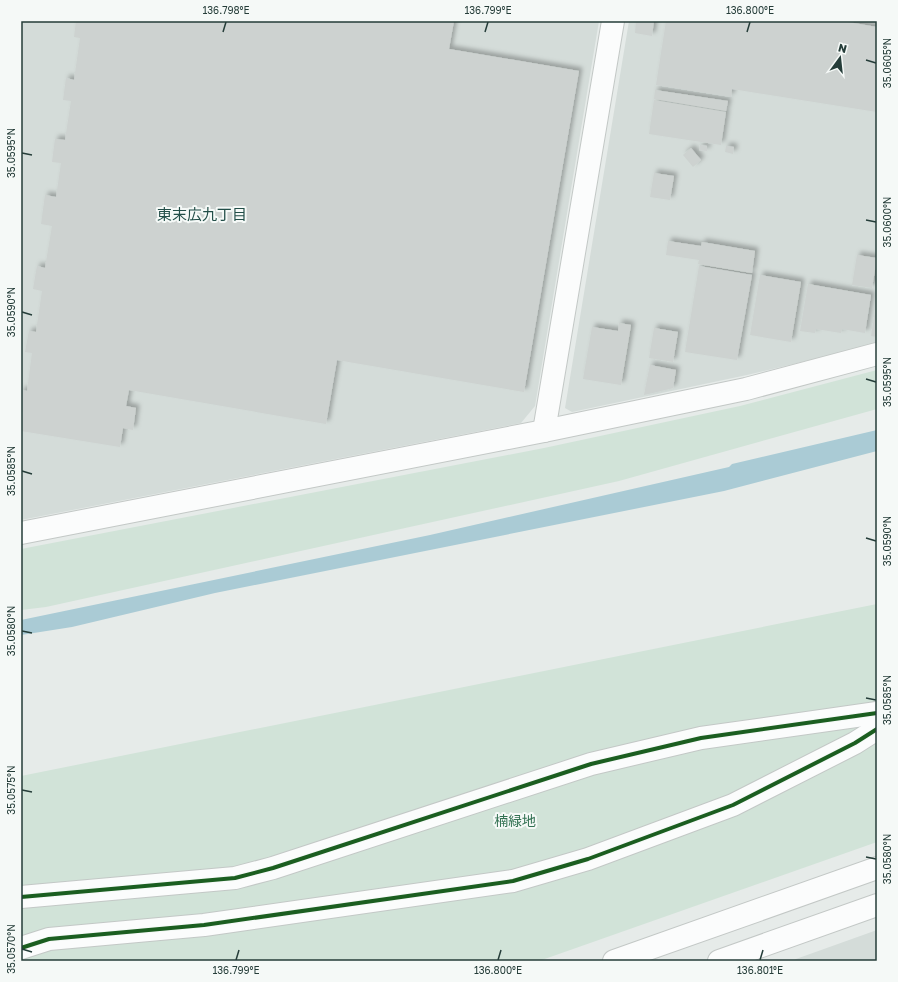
<svg xmlns="http://www.w3.org/2000/svg" width="898" height="982" font-family="'Golos Text','Noto Sans JP',sans-serif">
  <style>
    .built { fill: #d4dcd9 }
    .green { fill: #d1e3d8 }
    .water { fill: #aacbd5 }
    .building { fill: #cdd2d0; filter: url(#shadow) }
    .lines { fill: none; stroke-linecap: round; stroke-linejoin: round }
    .minor-casing { stroke: #c3c8c6; stroke-width: 24 }
    .minor { stroke: #fbfcfc; stroke-width: 22 }
    .cycleway-casing { stroke: #f5f9f7; stroke-width: 6 }
    .cycleway { stroke: #1b5e20; stroke-width: 4 }
    .ticks { fill: none; stroke: #253d39; stroke-width: 1.5 }
    .labels { text-anchor: middle; dominant-baseline: central; stroke-width: 4; stroke-linejoin: round; paint-order: stroke }
    .park-label { font-size: 14px; fill: #327152; stroke: #f5f9f7 }
    .neighbourhood-label { font-size: 15px; fill: #224e48; stroke: #f5f9f7 }
    .neatline { fill: none; stroke: #253d39; stroke-width: 1.5 }
    .ticks-label { font-size: 10px; text-anchor: middle; fill: #253d39 }
  </style>
  <defs>
    <filter id="shadow"><feDropShadow dx="3.5" dy="-3.5" stdDeviation="2" flood-color="#0004"/></filter>
  </defs>
  <rect width="100%" height="100%" fill="#e6ebe9"/>
  <g class="built">
    <path d="M21 21H599L535 406 521 423 21 520Z"/>
    <path d="M629 21H877V344L747 375 572 412 565 408Z"/>
    <path d="M877 930V961H793L796 959Z"/>
  </g>
  <g class="green">
    <path d="M877 370V409L619 481 46 607 21 610V549L544 448 740 406Z"/>
    <path d="M877 604V842L539 961H21V776Z"/>
  </g>
  <path class="water" d="M877 430V451L724 491 215 593 72 627 21 635V620L430 535 729 467 732 464Z"/>
  <g class="building">
    <path d="M76 21H454L449 49 579 71 524 392 337 360 326 424 129 390 126 406 136 408 133 430 123 428 120 447 21 431 23 412H21V390L27 391 32 353 25 352 29 331 36 332 42 291 33 289 37 266 45 268 52 226 41 224 45 195 56 197 61 163 52 162 55 139 65 140 71 101 63 100 66 78 74 80 80 38 74 37Z"/>
    <path d="M636 21H654L652 36 635 33Z"/>
    <path d="M666 21H842L877 27V112L732 89 731 97 656 85Z"/>
    <path d="M655 90 728 101 726 111 654 99Z"/>
    <path d="M654 100 726 112 721 145 649 134Z"/>
    <path d="M700 145 707 146V151L699 150Z"/>
    <path d="M726 146 734 147 733 154 725 152Z"/>
    <path d="M691 148 701 160 693 167 683 155Z"/>
    <path d="M654 173 674 176 670 200 650 197Z"/>
    <path d="M668 241 701 246 702 242 755 251 752 273 698 264 699 260 666 255Z"/>
    <path d="M857 255 877 258 872 288 852 285Z"/>
    <path d="M699 266 752 275 737 360 685 352Z"/>
    <path d="M760 275 801 282 791 342 750 335Z"/>
    <path d="M808 284 871 295 865 333 842 329 841 333 816 329 815 333 800 331Z"/>
    <path d="M876 304H877V337L871 336Z"/>
    <path d="M619 323 631 325 621 385 583 379 592 327 618 331Z"/>
    <path d="M654 328 678 332 673 362 649 358Z"/>
    <path d="M650 365 676 370 673 388 644 395Z"/>
  </g>
  <g class="lines">
    <defs>
      <g id="minor">
        <path d="M544 431 613 21"/>
        <path d="M21 533 544 431 746 389 877 354"/>
        <path d="M21 897 235 878 273 868 591 764 701 738 877 713"/>
        <path d="M21 948 49 939 204 925 513 881 588 859 733 805 855 743 877 729"/>
        <path d="M614 961 877 868"/>
        <path d="M719 961 877 905"/>
      </g>
    </defs>
    <use href="#minor" class="minor-casing"/>
    <use href="#minor" class="minor"/>
    <defs>
      <g id="cycleway">
        <path d="M21 897 235 878 273 868 591 764 701 738 877 713"/>
        <path d="M21 948 49 939 204 925 513 881 588 859 733 805 855 743 877 729"/>
      </g>
    </defs>
    <use href="#cycleway" class="cycleway-casing"/>
    <use href="#cycleway" class="cycleway"/>
  </g>
  <path class="ticks" d="M223 32 226 22M485 32 488 22M747 32 750 22M866 60 876 63M22 153 32 155M866 220 876 222M22 312 32 315M866 379 876 382M22 471 32 474M866 538 876 541M22 631 32 633M866 698 876 700M22 790 32 792M866 857 876 859M22 949 32 952M236 960 239 950M498 960 501 950M760 960 763 950"/>
  <g class="labels">
    <g class="park-label">
      <text x="515" y="820">楠緑地</text>
    </g>
    <g class="neighbourhood-label">
      <text x="202" y="214">東末広九丁目</text>
    </g>
  </g>
  <rect width="898" height="982" fill="none" stroke="#f5f9f7" stroke-width="44"/>
  <g transform="translate(840 58) rotate(15)" stroke="#f5f9f7" stroke-width="3" paint-order="stroke">
  <path d="M0-3L7 15L0 10L-7 15Z" fill="#253d39"/>
  <text y="-6" font-size="11" font-weight="bold" text-anchor="middle" fill="#253d39">N</text>
  </g>
  <rect x="22" y="22" width="854" height="938" class="neatline"/>
  <g class="ticks-label">
    <text x="226" y="14">136.798°E</text>
    <text x="488" y="14">136.799°E</text>
    <text x="750" y="14">136.800°E</text>
    <text transform="translate(887 63) rotate(-90)" y="4">35.0605°N</text>
    <text transform="translate(11 153) rotate(-90)" y="4">35.0595°N</text>
    <text transform="translate(887 222) rotate(-90)" y="4">35.0600°N</text>
    <text transform="translate(11 312) rotate(-90)" y="4">35.0590°N</text>
    <text transform="translate(887 382) rotate(-90)" y="4">35.0595°N</text>
    <text transform="translate(11 471) rotate(-90)" y="4">35.0585°N</text>
    <text transform="translate(887 541) rotate(-90)" y="4">35.0590°N</text>
    <text transform="translate(11 631) rotate(-90)" y="4">35.0580°N</text>
    <text transform="translate(887 700) rotate(-90)" y="4">35.0585°N</text>
    <text transform="translate(11 790) rotate(-90)" y="4">35.0575°N</text>
    <text transform="translate(887 859) rotate(-90)" y="4">35.0580°N</text>
    <text transform="translate(11 949) rotate(-90)" y="4">35.0570°N</text>
    <text x="236" y="974">136.799°E</text>
    <text x="498" y="974">136.800°E</text>
    <text x="760" y="974">136.801°E</text>
  </g>
</svg>
